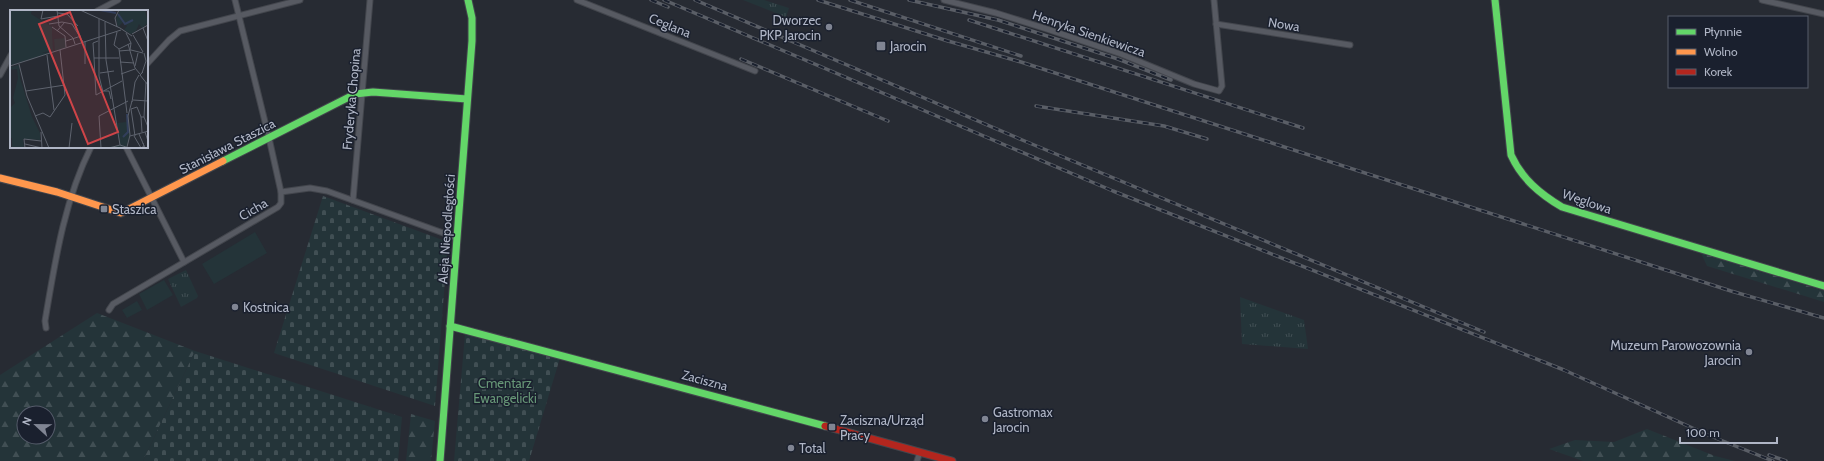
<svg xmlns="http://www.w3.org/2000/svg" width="1824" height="461" font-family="Cabin,sans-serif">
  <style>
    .grass { fill: url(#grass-tufts) }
    .forest { fill: url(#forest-firs); fill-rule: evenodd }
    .cemetery { fill: url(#cemetery-stones) }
    .pitch { fill: #243439 }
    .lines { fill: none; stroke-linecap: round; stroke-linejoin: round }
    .street-casing { stroke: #43464d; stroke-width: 7 }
    .fast-casing { stroke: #43464d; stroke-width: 9 }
    .slow-casing { stroke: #43464d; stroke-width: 9 }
    .jam-casing { stroke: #43464d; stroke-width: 9 }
    .street { stroke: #575a62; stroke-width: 5 }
    .fast { stroke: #63d668; stroke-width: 7 }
    .slow { stroke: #ff974d; stroke-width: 7 }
    .jam { stroke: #b3261e; stroke-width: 7 }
    .rail-casing { stroke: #5a5e66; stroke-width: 3.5 }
    .rail { stroke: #1a202e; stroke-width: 2; stroke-dasharray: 6; stroke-linecap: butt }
    .poi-dot { fill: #808593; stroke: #1a202e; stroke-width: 1.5 }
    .labels { text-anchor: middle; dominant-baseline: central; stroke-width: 3; stroke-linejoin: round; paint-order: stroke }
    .poi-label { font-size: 13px; fill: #b0b6c6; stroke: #1a202e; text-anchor: start }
    .street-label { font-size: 13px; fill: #b0b6c6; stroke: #1a202e }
    .park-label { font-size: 13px; fill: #679777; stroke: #1a202e }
    .inset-river { fill: none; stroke: #323e5b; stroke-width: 2 }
    .inset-road { fill: none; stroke: #5e636e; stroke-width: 1 }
    .view { fill: #ce4448; fill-opacity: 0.15; stroke: #ce4448; stroke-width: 2 }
    .inset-edge { fill: none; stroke: #b0b6c6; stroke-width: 2 }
  </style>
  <defs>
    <pattern id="grass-tufts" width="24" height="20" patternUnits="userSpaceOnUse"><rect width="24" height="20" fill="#243439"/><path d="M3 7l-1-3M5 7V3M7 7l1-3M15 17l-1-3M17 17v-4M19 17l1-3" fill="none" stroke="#414f54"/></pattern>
    <pattern id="forest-firs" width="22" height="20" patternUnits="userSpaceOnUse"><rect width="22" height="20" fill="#243439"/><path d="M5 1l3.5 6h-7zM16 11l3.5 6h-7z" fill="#414f54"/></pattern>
    <pattern id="cemetery-stones" width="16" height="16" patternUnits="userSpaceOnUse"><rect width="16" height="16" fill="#243439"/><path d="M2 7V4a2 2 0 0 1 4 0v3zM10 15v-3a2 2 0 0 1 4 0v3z" fill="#414f54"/></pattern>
  </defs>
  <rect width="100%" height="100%" fill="#272b33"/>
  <g class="grass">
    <path d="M743 0H764L789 8 786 17Z"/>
    <path d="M186 270 198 296 197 298 181 307 168 279Z"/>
    <path d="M1240 297 1304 320 1308 349 1242 344Z"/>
  </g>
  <g class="forest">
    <path d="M1701 253 1824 291V302L1707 266Z"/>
    <path d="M97 313 195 351 143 461H0V375ZM24 413H48V437H24Z"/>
    <path d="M411 414 435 421 431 461H406Z"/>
    <path d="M1647 429 1715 456 1735 461H1583L1549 449 1575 440 1614 442Z"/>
  </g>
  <g class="cemetery">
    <path d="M323 196 448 242 435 406 274 353Z"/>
    <path d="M465 334 560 358 529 461H454Z"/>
    <path d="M195 351 402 417 398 461H143Z"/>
  </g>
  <g class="pitch">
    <path d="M255 232 267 253 214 284 202 264Z"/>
    <path d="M164 280 173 295 147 310 139 294Z"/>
    <path d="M137 301 142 310 127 318 122 310Z"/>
  </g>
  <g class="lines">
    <defs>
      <g id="street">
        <path d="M577 0 755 71"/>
        <path d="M944 0 996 13 1047 29 1121 54 1194 84 1219 91 1222 86 1214 0"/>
        <path d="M1762 0 1824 14"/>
        <path d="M97 11 118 0"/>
        <path d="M1216 24 1350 45"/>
        <path d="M147 64 169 40 180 31 300 0"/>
        <path d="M0 75 11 55"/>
        <path d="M126 147 184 262"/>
        <path d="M281 192 310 188 327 191 457 238"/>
        <path d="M353 200 370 0"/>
        <path d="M109 310 113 304 278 207 281 203V192L269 138 235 0"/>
        <path d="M46 328 45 321C55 262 64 201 91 147"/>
        <path d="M917 461 920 452"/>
      </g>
      <g id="fast">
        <path d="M1495 0 1511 155C1522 179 1540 194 1562 207L1824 286"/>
        <path d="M223 161 355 94 373 92 467 99"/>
        <path d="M450 326 825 426"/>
        <path d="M440 461 472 41V18L468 0"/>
      </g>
      <path id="slow" d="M0 178 57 192 121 213 223 161"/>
      <path id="jam" d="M825 426 952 461"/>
    </defs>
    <use href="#street" class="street-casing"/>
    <use href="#fast" class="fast-casing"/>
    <use href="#slow" class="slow-casing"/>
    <use href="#jam" class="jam-casing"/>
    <use href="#street" class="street"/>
    <use href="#fast" class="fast"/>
    <use href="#slow" class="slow"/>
    <use href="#jam" class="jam"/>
    <defs>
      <g id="rail">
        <path d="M651 0 668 7"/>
        <path d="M664 0 1113 191 1564 370 1708 435 1773 461"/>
        <path d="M695 0 1027 142 1484 332"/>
        <path d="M818 0 948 41 1021 62 1731 291 1824 318"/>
        <path d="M850 0 1021 56"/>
        <path d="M909 0 998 20 1118 59 1171 80"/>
        <path d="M969 20 1303 128"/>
        <path d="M741 59 888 121"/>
        <path d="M1036 106 1164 126 1207 139"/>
        <path d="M1769 455 1786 461"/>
      </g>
    </defs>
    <use href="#rail" class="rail-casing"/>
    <use href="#rail" class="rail"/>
  </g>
  <g class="poi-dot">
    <circle cx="829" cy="27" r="4"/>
    <rect x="876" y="41" width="10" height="10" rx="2"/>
    <rect x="100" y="205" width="8" height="8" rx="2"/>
    <circle cx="235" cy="307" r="4"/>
    <circle cx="1749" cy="352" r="4"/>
    <circle cx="985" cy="419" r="4"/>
    <rect x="828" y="423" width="8" height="8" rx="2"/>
    <circle cx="791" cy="448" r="4"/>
  </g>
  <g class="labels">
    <g class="poi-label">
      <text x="821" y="20" text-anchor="end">Dworzec<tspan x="821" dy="15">PKP Jarocin</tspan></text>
      <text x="890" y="46">Jarocin</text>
      <text x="112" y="209">Staszica</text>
      <text x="243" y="307">Kostnica</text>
      <text x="1741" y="345" text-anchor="end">Muzeum Parowozownia<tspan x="1741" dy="15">Jarocin</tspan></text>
      <text x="993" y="412">Gastromax<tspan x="993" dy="15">Jarocin</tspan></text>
      <text x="840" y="420">Zaciszna/Urząd<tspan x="840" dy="15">Pracy</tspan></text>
      <text x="799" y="448">Total</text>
    </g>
    <g class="street-label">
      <text transform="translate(1284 24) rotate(9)">Nowa</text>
      <text transform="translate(670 25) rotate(22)">Ceglana</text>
      <text transform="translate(1089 33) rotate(19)">Henryka Sienkiewicza</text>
      <text transform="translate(351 99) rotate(-85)">Fryderyka Chopina</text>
      <text transform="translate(227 146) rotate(-27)">Stanisława Staszica</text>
      <text transform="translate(1587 201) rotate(19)">Węglowa</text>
      <text transform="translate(253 209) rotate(-30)">Cicha</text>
      <text transform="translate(446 229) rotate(-86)">Aleja Niepodległości</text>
      <text transform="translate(705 380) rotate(15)">Zaciszna</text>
    </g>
    <g class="park-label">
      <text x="505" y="383">Cmentarz<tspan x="505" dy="15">Ewangelicki</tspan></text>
    </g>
  </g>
  <g transform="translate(10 10)">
    <rect width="138" height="138" fill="#272b33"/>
    <path d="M110 0H135L138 13 132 18 129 14 126 21 121 24 114 20 117 16 113 12 108 17 106 8ZM117 104 120 124 116 138H93L110 135 107 113 116 112Z" fill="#243439"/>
    <path d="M0 0H22L21 4 42 17V24H32V43L44 42 0 56ZM9 55 10 68 22 107 30 123V130L13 129 14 137 5 138 2 137V128H0V98L5 93 3 88 8 68 7 59 0 60V57Z" fill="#243439"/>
    <path d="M32 24H42L43 40 32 43ZM56 28V38L45 41 44 29Z" fill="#243439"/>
    <path class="inset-river" d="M90 0 106 3M108 4 115 14 123 10M113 127 118 122 117 104"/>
    <path class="inset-road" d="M33 0 31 9 48 6M47 0 49 16 63 28 65 34M70 0 110 18M48 3 57 4 68 16M89 9V66L93 82M95 12 96 50 110 135M39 14 52 12 62 14 73 32M42 17 55 26 56 37M107 17 105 8 109 0M110 18 122 26M133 18 138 31M47 21 55 12M107 22 104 35 109 39M116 23 121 33 120 40M122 24 138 15M123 25 133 42M56 31 71 26M75 31V54M88 31 83 33 84 48H109M118 34 125 58 130 64M109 39 117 103M109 39 121 33M109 41 121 40 133 43M37 45 44 100M84 48 86 85 112 71M110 52 124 53M9 54 17 86 39 138M0 56 111 20M125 56 128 43M133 62 130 65 138 75M90 63 104 61M132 63 136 51 134 43M111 64 125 59M136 72 134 107 138 117M16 81 55 75M94 81H99L101 89M123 90 138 91M122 92 125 72 129 65M25 106 33 103 40 107 55 85 50 40M131 107 132 122M138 121 135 122 138 131M31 122 32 138M129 124 135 138M120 126 135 122M124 126 131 138 134 136 133 133M125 126 121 99 127 97 131 107H134M15 134 32 138M117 137 120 125 118 106 122 91M15 138 14 129 31 131M59 138 62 113M91 138 89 106 118 91M99 138 110 135 119 138"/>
    <path class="view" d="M60 2 108 122 78 134 29 14Z"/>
    <rect width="138" height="138" class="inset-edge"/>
  </g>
  <rect x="1668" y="16" width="140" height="72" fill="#1a202e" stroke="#565c6b"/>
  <rect x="1676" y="29" width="20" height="6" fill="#63d668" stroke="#565c6b"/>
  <text x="1704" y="36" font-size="12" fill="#b0b6c6">Płynnie</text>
  <rect x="1676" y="49" width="20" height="6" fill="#ff974d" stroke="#565c6b"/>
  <text x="1704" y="56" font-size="12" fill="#b0b6c6">Wolno</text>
  <rect x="1676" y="69" width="20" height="6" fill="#b3261e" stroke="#565c6b"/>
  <text x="1704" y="76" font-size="12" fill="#b0b6c6">Korek</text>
  <g transform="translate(36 425) rotate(292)"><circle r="19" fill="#1a202e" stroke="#565c6b"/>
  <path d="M0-3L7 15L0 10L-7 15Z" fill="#808593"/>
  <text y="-6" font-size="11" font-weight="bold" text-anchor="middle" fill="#b0b6c6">N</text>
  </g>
  <path d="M1680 437v6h97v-6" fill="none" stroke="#b0b6c6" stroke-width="2"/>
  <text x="1686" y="437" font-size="12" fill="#b0b6c6" stroke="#1a202e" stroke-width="3" paint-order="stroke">100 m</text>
</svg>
